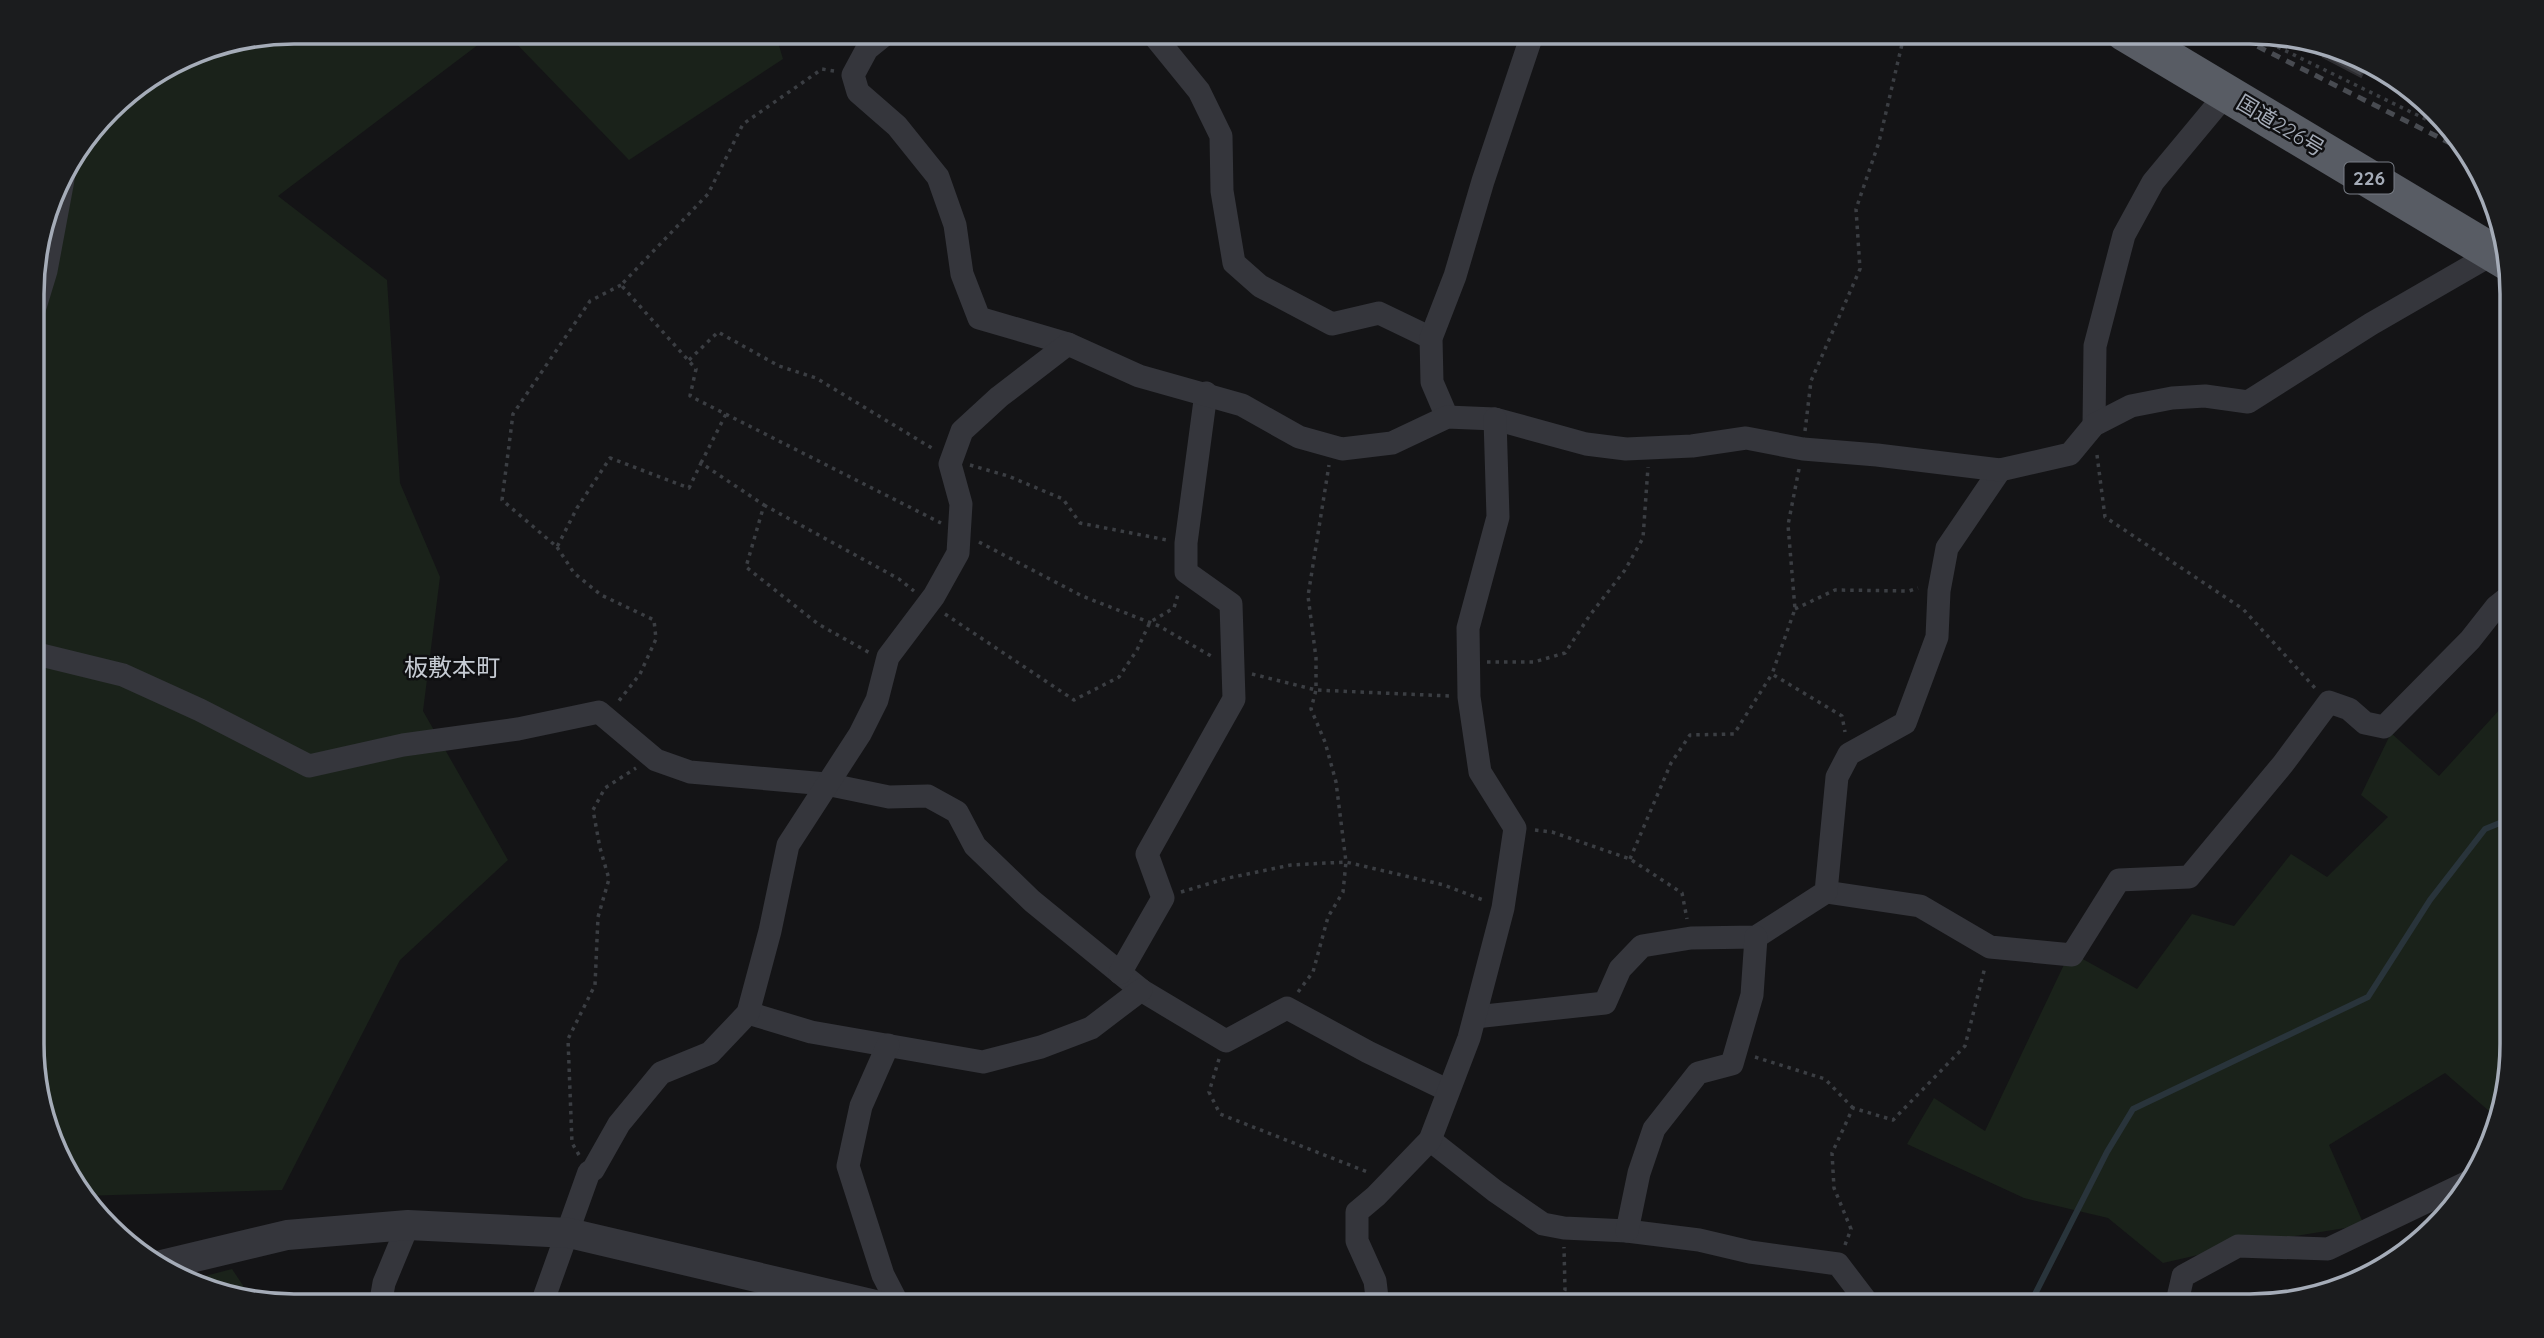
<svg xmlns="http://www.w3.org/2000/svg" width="2544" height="1338" font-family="Quicksand,'Noto Sans JP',sans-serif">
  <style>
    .green { fill: #1a221a }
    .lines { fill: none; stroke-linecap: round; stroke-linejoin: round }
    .stream { stroke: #29343b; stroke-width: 6 }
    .building { fill: #3e3f44; stroke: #2e2e32; stroke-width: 2 }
    .path { stroke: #3b3e43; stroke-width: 3.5; stroke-dasharray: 3.5 5; stroke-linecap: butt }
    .minor { stroke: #35363c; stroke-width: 23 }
    .tertiary { stroke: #35363c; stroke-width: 30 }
    .trunk { stroke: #585c64; stroke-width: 38 }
    .rail { stroke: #484b51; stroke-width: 5; stroke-dasharray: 9 7; stroke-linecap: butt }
    .labels { text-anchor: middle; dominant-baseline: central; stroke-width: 5; stroke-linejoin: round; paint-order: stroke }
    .shield { fill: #0f0f11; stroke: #787d86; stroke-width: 2 }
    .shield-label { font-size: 19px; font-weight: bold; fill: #a5acb8 }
    .street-label { font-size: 21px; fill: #a5acb8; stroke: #0f0f11 }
    .quarter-label { font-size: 24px; fill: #c6cbd3; stroke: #0f0f11 }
    .rim { fill: none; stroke: #a5acb8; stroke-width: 3.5 }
  </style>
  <rect width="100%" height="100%" fill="#141416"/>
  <g class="green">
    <path d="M294 32H495L278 196 387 280 400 483 440 577 423 711 508 860 400 960 282 1190 81 1196 76 1190 34 1079 32 318 87 140 121 97 194 51Z"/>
    <path d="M505 32H775L783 59 629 160Z"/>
    <path d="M2512 696V1045L2496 1117 2445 1073 2329 1145 2364 1225 2246 1244 2163 1263 2108 1218 2024 1198 1907 1144 1934 1098 1985 1131 2070 952 2137 989 2192 914 2234 926 2291 854 2327 877 2388 817 2361 795 2391 733 2439 776Z"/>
    <path d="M232 1269 250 1296 186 1281Z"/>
  </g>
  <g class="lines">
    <path class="stream" d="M2029 1306 2107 1152 2133 1109 2368 997 2430 900 2485 829 2512 818"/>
  </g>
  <path class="building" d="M2327 49 2367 59 2369 61 2361 77 2323 57Z"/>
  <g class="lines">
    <g class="path">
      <path d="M2247 32 2456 134"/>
      <path d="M2270 44 2274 37"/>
      <path d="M834 71 822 69 743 124 708 194 621 285 696 369 690 396 941 523"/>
      <path d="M621 285 590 301 513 414 502 500 557 547 577 508 610 458 689 488 701 463 764 505 746 567 818 624 870 653"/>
      <path d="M689 360 718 332 779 366 816 378 935 450"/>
      <path d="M1805 431 1811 381 1860 269 1856 209 1879 142 1903 40V32"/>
      <path d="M2097 455 2105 517 2243 609 2315 688"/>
      <path d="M701 463 726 414"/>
      <path d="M970 465 1008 476 1063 499 1080 523 1167 540"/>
      <path d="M1799 469 1788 525 1795 609 1772 674 1842 716 1845 732"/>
      <path d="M764 505 899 579 914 591"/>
      <path d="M979 542 1082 596 1159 626 1213 657"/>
      <path d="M557 547 574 573 601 595 654 620 656 639 640 674 618 702"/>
      <path d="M1795 609 1835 590 1909 591 1918 588"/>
      <path d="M945 614 1074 700 1119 677 1137 650 1150 622 1174 608 1179 591"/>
      <path d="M1487 662H1534L1565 653 1590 615 1625 570 1643 538 1648 467"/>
      <path d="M1252 674 1316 690 1449 696"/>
      <path d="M1535 830 1552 832 1630 859 1682 893 1687 919"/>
      <path d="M1630 859 1671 763 1690 735 1734 734 1772 674"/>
      <path d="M1181 892 1228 878 1291 865 1346 862 1444 885 1483 900"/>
      <path d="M1298 992 1313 972 1328 917 1343 892 1346 862 1336 782 1325 742 1311 709 1316 690V658L1308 596 1329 465"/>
      <path d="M1755 1057 1825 1079 1853 1108"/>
      <path d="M1219 1059 1209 1092 1220 1114 1370 1173"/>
      <path d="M579 1155 572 1143 568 1039 595 985 598 917 609 879 600 848 593 810 605 788 636 768"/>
      <path d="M1845 1245 1851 1229 1834 1188 1832 1153 1853 1108 1893 1120 1965 1046 1985 967"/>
      <path d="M1557 1306 1565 1290 1564 1247"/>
    </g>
    <g class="minor">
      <path d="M888 32 867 49 853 75 858 92 897 126 938 177 955 225 962 274 979 318 1068 344"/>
      <path d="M1151 32 1199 91 1221 136 1222 191 1234 263 1260 286 1332 324 1379 313 1431 338"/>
      <path d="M32 317 46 271 65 169"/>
      <path d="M1447 417 1432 382 1431 338 1455 276 1483 181 1533 32"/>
      <path d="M2094 425 2095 346 2124 235 2153 182 2227 93"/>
      <path d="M33 653 123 675 200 710 309 766 403 745 518 729 599 712 656 760 690 772 826 784 889 797 928 796 957 812 975 846 1032 901 1141 990 1226 1041 1287 1008 1368 1052 1447 1090"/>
      <path d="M1826 892 1920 906 1990 947 2072 955 2119 880 2189 877 2283 764 2329 702 2349 709 2365 723 2384 727 2470 640 2496 607 2511 595"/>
      <path d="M1120 973 1163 898 1147 854 1234 699 1231 604 1186 572V543L1206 393"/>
      <path d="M748 1013 811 1032 983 1062 1041 1047 1091 1028 1141 990"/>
      <path d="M1475 1017 1605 1003 1620 969 1642 946 1691 938 1756 937 1826 892 1837 777 1849 754 1905 723 1937 637 1939 591 1947 548 2000 470"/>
      <path d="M888 1045 861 1106 848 1166 883 1275 899 1306"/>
      <path d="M1430 1140 1495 1191 1543 1224 1564 1228 1627 1231 1699 1240 1750 1252 1838 1264 1870 1306"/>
      <path d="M1627 1231 1639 1173 1654 1129 1698 1073 1732 1064 1752 995 1756 937"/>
      <path d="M380 1306 384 1283 408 1225"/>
      <path d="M541 1306 589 1172 593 1170 619 1124 661 1073 710 1053 748 1013 770 931 788 845 860 734 877 700 888 657 934 596 958 553 961 504 950 464 962 431 999 397 1068 344 1139 376 1242 405 1299 437 1342 449 1392 443 1447 417 1495 419 1586 444 1626 449 1692 446 1746 438 1803 449 1877 455 2000 470 2070 454 2094 425 2131 406 2172 398 2205 396 2248 402 2371 324 2494 253"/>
      <path d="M1378 1306 1375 1281 1357 1241V1212L1376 1196 1430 1140 1469 1038 1503 908 1515 828 1480 772 1469 697 1468 628 1498 517 1495 419"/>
      <path d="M2176 1306 2183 1276 2238 1246 2328 1249 2472 1180"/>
    </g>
    <path class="tertiary" d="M157 1266 287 1235 408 1225 569 1233 880 1306"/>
    <path class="trunk" d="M2124 32 2510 263"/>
    <path class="rail" d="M2229 32 2470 153"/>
  </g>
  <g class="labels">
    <rect class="shield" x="2344.5" y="162.5" width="49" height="31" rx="5"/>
    <g class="shield-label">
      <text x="2369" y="178">226</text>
    </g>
    <g class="street-label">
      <text transform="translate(2281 125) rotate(31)">国道226号</text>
    </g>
    <g class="quarter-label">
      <text x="452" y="667">板敷本町</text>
    </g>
  </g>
  <path d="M0 0H2544V1338H0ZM294 44H2250A250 250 0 0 1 2500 294V1044A250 250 0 0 1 2250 1294H294A250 250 0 0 1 44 1044V294A250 250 0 0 1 294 44Z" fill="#1b1c1e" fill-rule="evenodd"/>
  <path class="rim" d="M294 44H2250A250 250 0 0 1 2500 294V1044A250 250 0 0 1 2250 1294H294A250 250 0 0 1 44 1044V294A250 250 0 0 1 294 44Z"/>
</svg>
